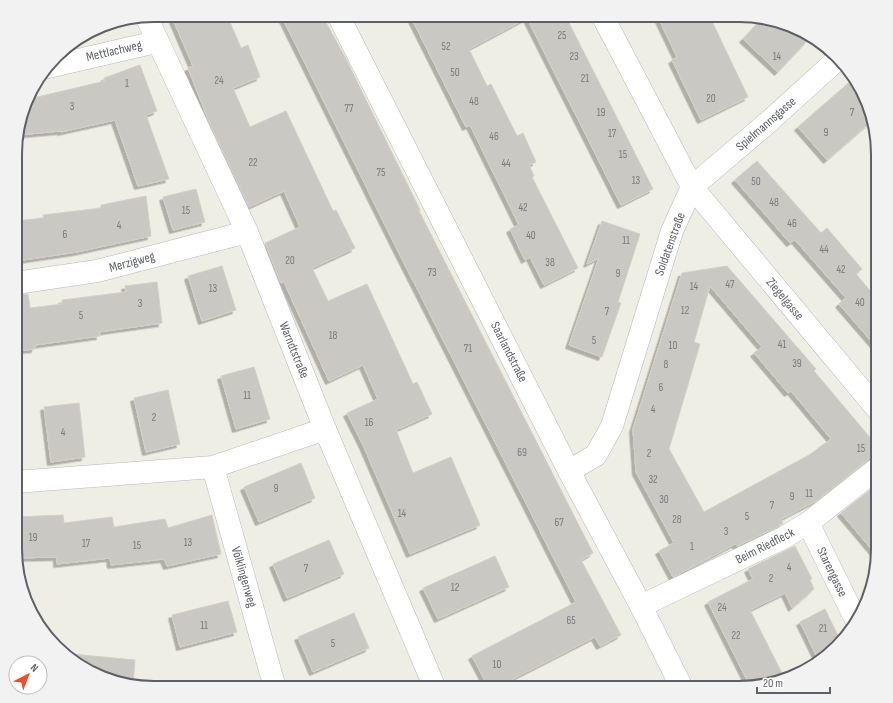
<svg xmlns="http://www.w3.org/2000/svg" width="893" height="703" font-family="'Sofia Sans Condensed',sans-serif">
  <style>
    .building { fill: #cac8c2; stroke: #d4d0c3; fill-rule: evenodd; filter: url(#shadow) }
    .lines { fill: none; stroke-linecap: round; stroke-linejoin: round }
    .minor-casing { stroke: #b6b7bc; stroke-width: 23 }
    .minor { stroke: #fff; stroke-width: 22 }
    .labels { text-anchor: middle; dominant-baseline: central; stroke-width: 3; stroke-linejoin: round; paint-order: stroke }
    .number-label { font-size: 11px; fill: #787a7d }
    .street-label { font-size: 13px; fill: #5d6066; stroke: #fff }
    .rim { fill: none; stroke: #5d6066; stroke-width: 2 }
  </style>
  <defs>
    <filter id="shadow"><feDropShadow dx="-3.5" dy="3.5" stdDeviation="0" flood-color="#0004"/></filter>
  </defs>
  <rect width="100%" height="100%" fill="#efeee5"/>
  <g class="building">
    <path d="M171 15H227L241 48 248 45 260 77 233 88 250 127 286 111 333 211 336 210 355 248 312 268 328 301 367 284 413 384 417 382 432 414 396 430 413 473 451 457 480 525 410 554 363 445 347 413 378 399 363 365 329 381 284 282 281 283 265 243 300 227 284 191 249 207 210 124 188 68 193 66Z"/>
    <path d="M281 15H322L346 59 420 210 419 211 593 553 581 560 621 635 600 646 595 637 495 688H489L472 656 576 602 396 247Z"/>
    <path d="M410 15H565L653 189 621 205 527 18 469 49 487 86 491 84 517 136 523 133 536 162 529 165 534 176 532 177 578 268 544 285 530 257 525 260 510 229 519 225 470 125 466 127Z"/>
    <path d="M657 15H709L748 97 701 120 672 60 677 57Z"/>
    <path d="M762 19 792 25 808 40 778 72 743 39Z"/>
    <path d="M140 65 157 111 146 115 169 179 138 186 115 120 61 132V131L17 135 29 99 105 81 104 78Z"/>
    <path d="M852 80 867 100 872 121 827 160 798 127Z"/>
    <path d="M757 161 821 233 827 228 862 269 856 274 878 300V349L839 304 846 298 795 240 790 243 735 180Z"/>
    <path d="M196 189 205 222 173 230 163 197Z"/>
    <path d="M146 196 151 236 77 252 16 261V221L44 218 43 215 101 208V205Z"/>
    <path d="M602 221 640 234 618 302 621 303 602 357 569 345 599 258 587 264Z"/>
    <path d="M222 266 236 310 202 321 188 276Z"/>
    <path d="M727 266 816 369 814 371 878 447V456L870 458 816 501 781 519 783 523 777 527 737 546 735 544 673 577 659 551 674 543 636 472 633 429 682 273ZM710 286 762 347 754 353 788 393 791 391 831 439 809 455 704 512 669 449 700 344 694 342Z"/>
    <path d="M157 282 162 323 99 332 100 336 35 345V349L16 351V295L28 294 30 308 63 304 62 300 126 292 125 286Z"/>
    <path d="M254 367 270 419 236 429 221 376Z"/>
    <path d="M168 390 180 444 146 452 134 398Z"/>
    <path d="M79 403 85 457 51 462 44 407Z"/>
    <path d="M301 463 315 498 259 522 244 487Z"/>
    <path d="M878 484V557L841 513Z"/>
    <path d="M63 515 64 523 112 517 114 527 165 519 168 528 212 515 221 554 167 566 164 559 111 565 110 558 57 564V557L15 558V517Z"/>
    <path d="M329 540 344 574 287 598 273 564Z"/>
    <path d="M795 546 812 579 810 580 814 589 792 608 785 593 750 610 785 679 750 686 708 602 753 579 748 569Z"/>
    <path d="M495 556 509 587 438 619 423 588Z"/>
    <path d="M228 601 237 632 180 647 172 615Z"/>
    <path d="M825 609 841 642 818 659 800 622Z"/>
    <path d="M354 613 369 648 313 672 298 637Z"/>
    <path d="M62 653 135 660 133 685 101 678Z"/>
  </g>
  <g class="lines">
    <defs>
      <g id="minor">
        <path d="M338 15 569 471 641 606 682 688"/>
        <path d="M146 16 247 232 325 429 435 688"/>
        <path d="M838 59 765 125 692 187 878 410"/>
        <path d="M48 67 156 42"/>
        <path d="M16 283 97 271 247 232"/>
        <path d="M213 467 275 688"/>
        <path d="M569 471 596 455 612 426 672 231 692 187 602 15"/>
        <path d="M15 482 213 467 325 429"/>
        <path d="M808 523 856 620"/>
        <path d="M641 606 783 538 808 523 878 468"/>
      </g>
    </defs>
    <use href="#minor" class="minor-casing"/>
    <use href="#minor" class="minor"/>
  </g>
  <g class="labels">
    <g class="number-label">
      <text x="562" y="35">25</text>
      <text x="446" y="46">52</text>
      <text x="574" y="56">23</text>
      <text x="777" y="56">14</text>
      <text x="455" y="72">50</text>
      <text x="585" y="78">21</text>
      <text x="219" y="80">24</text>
      <text x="127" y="83">1</text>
      <text x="711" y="98">20</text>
      <text x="474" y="101">48</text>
      <text x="72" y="106">3</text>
      <text x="349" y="108">77</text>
      <text x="601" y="112">19</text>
      <text x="852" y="112">7</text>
      <text x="826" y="132">9</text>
      <text x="612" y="133">17</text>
      <text x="494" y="136">46</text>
      <text x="623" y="154">15</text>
      <text x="253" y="162">22</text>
      <text x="506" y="163">44</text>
      <text x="381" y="172">75</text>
      <text x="636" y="180">13</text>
      <text x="756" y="181">50</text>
      <text x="774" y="202">48</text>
      <text x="523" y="207">42</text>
      <text x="186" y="210">15</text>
      <text x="792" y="223">46</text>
      <text x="119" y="225">4</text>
      <text x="65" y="234">6</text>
      <text x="531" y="235">40</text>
      <text x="626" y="240">11</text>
      <text x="824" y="249">44</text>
      <text x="290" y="260">20</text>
      <text x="550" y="262">38</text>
      <text x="841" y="269">42</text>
      <text x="432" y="272">73</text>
      <text x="618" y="273">9</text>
      <text x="730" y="284">47</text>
      <text x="694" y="286">14</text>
      <text x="213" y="288">13</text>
      <text x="860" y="302">40</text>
      <text x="140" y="303">3</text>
      <text x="685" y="310">12</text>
      <text x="607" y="311">7</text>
      <text x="81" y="315">5</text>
      <text x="333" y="335">18</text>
      <text x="594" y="340">5</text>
      <text x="782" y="344">41</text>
      <text x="673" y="345">10</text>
      <text x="468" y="348">71</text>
      <text x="797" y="363">39</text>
      <text x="666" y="364">8</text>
      <text x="661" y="387">6</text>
      <text x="247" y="395">11</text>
      <text x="653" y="409">4</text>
      <text x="154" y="417">2</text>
      <text x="369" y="422">16</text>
      <text x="63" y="432">4</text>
      <text x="861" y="448">15</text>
      <text x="522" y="452">69</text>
      <text x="649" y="453">2</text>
      <text x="653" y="479">32</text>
      <text x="276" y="488">9</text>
      <text x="809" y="493">11</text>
      <text x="792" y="496">9</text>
      <text x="664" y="499">30</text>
      <text x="772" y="505">7</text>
      <text x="402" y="513">14</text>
      <text x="747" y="516">5</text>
      <text x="677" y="519">28</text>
      <text x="559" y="522">67</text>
      <text x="726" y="531">3</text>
      <text x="33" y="537">19</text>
      <text x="188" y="542">13</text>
      <text x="86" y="543">17</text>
      <text x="137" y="545">15</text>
      <text x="692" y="546">1</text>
      <text x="789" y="567">4</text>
      <text x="306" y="568">7</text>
      <text x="771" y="578">2</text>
      <text x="455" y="587">12</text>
      <text x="722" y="607">24</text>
      <text x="571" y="620">65</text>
      <text x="204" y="625">11</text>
      <text x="823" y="628">21</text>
      <text x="736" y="635">22</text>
      <text x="333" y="643">5</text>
      <text x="497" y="664">10</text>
    </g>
    <g class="street-label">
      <text transform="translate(114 51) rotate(-13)">Mettlachweg</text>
      <text transform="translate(766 124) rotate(-41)">Spielmannsgasse</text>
      <text transform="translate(670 244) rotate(-70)">Soldatenstraße</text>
      <text transform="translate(132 262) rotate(-15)">Merzigweg</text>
      <text transform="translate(785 299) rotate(50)">Ziegelgasse</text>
      <text transform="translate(294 350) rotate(68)">Warndtstraße</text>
      <text transform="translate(509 352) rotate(63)">Saarlandstraße</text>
      <text transform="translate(765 546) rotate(-27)">Beim Riedfleck</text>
      <text transform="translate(832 572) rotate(64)">Starengasse</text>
      <text transform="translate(244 577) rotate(74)">Völklingenweg</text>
    </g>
  </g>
  <path d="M0 0H893V703H0ZM154 22H739A132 132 0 0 1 871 154V549A132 132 0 0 1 739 681H154A132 132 0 0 1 22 549V154A132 132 0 0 1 154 22Z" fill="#f2f2f3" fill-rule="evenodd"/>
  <path class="rim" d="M154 22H739A132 132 0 0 1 871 154V549A132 132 0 0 1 739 681H154A132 132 0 0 1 22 549V154A132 132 0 0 1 154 22Z"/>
  <g transform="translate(28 675) rotate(42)"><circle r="19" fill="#ffffff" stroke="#bebfc2"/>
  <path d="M0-3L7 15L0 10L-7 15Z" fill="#eb4f30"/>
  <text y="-6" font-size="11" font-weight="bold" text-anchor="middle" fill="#5d6066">N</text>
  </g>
  <path d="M757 687v6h73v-6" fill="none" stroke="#5d6066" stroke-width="2"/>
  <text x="763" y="687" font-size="12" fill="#5d6066" stroke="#ffffff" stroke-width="3" paint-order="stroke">20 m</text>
</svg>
